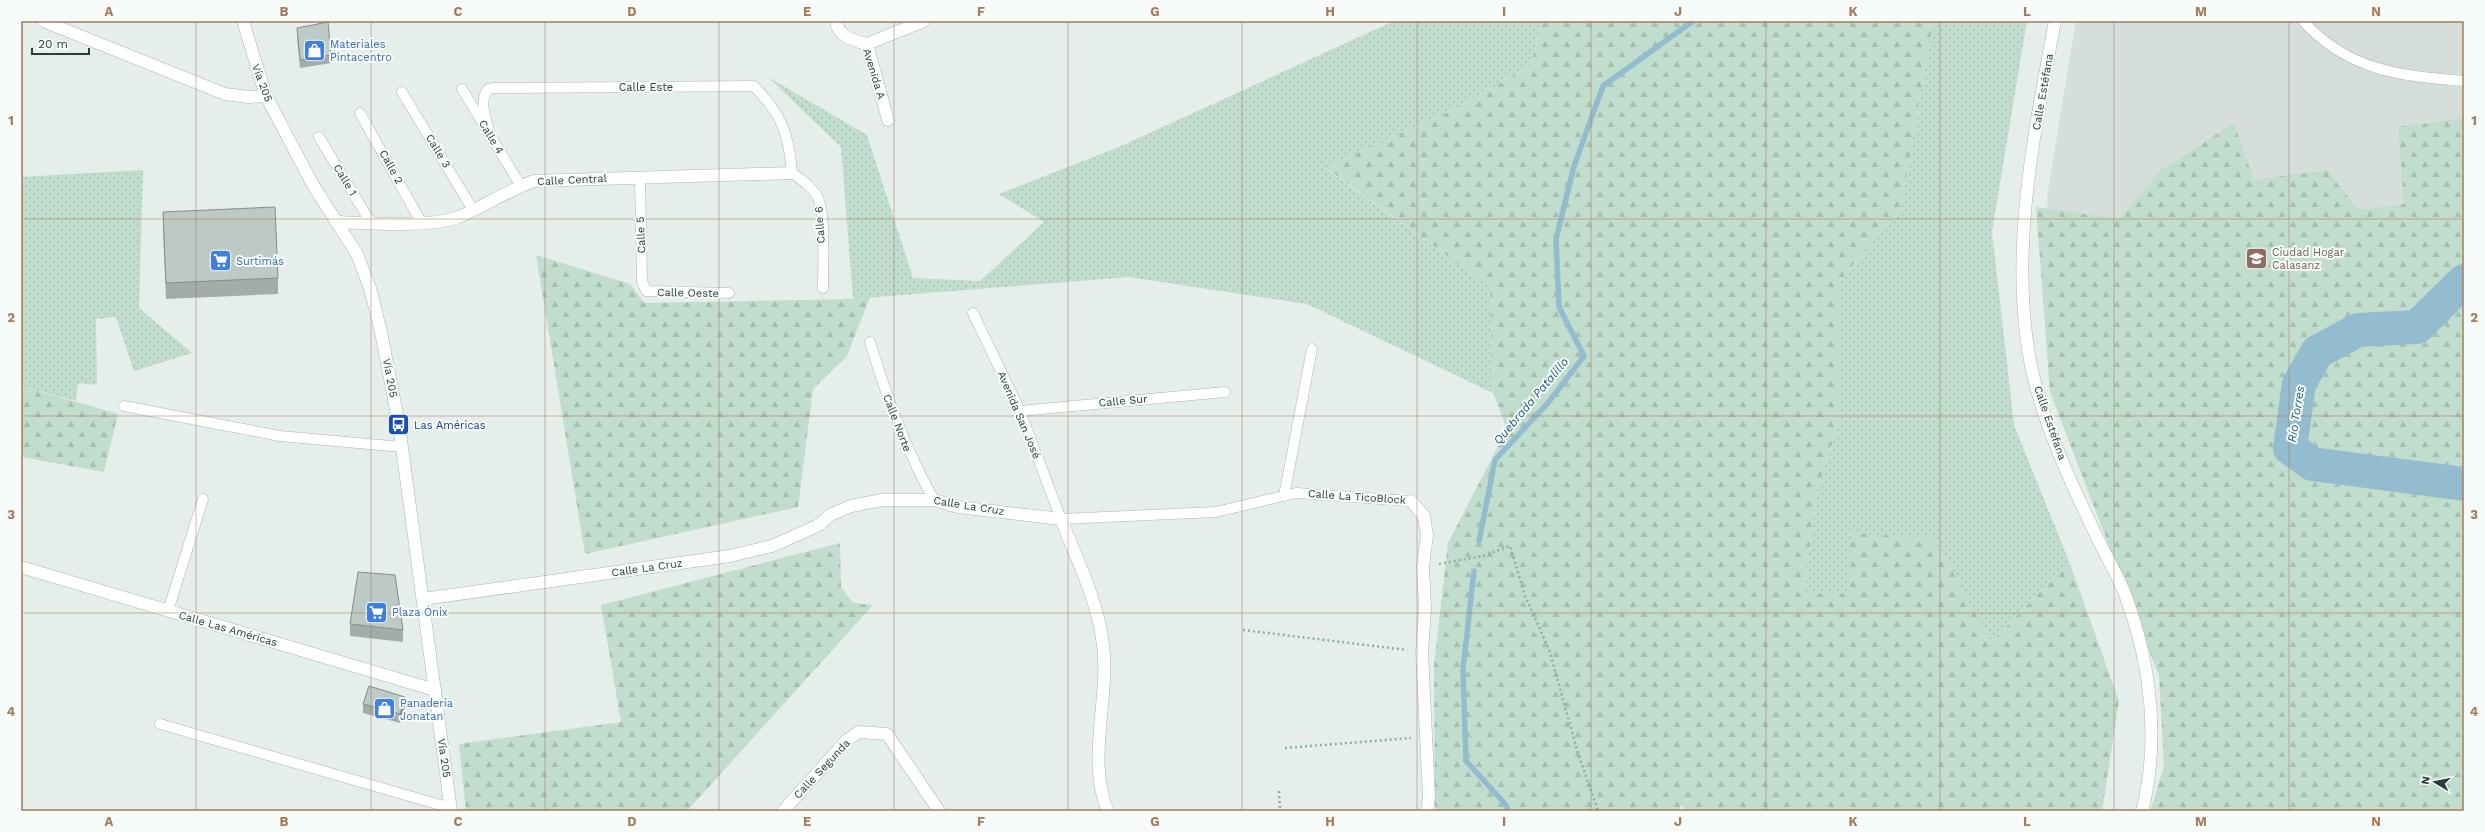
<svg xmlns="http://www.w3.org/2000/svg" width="2485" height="832" font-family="'Work Sans',sans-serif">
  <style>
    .built { fill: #d5dedb }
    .grass { fill: url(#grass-dots) }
    .forest { fill: url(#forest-firs) }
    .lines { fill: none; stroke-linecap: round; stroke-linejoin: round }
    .stream { stroke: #93bdcf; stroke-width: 5.5 }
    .river { stroke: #93bdcf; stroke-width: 34 }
    .lane-casing { stroke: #a9b6b4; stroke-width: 11 }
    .street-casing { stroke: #a9b6b4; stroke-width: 13 }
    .secondary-casing { stroke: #a2b6b2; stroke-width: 13 }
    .path { stroke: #89afa9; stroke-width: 2.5; stroke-dasharray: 2 3; stroke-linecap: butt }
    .lane { stroke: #fff; stroke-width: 10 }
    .street { stroke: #fff; stroke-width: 12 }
    .secondary { stroke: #fff; stroke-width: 12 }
    .wall { fill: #a2ada9 }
    .shaded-wall { fill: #848d8a }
    .building { fill: #bcc9c5; stroke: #848d8a }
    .grid { fill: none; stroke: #a57b5a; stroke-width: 1; stroke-opacity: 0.55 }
    .labels { text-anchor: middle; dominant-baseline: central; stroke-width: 4; stroke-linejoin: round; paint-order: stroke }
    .shop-label { font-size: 11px; fill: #366cbe; stroke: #f7fbf9; text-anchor: start }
    .street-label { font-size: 11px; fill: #263f3c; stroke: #f7fbf9 }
    .education-label { font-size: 11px; fill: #785e54; stroke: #f7fbf9; text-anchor: start }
    .transit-label { font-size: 11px; fill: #164399; stroke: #f7fbf9; text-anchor: start }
    .water-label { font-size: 12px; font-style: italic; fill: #235d78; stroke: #f7fbf9 }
    .neatline { fill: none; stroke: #a57b5a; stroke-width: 1.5 }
    .grid-label { font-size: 13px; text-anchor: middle; font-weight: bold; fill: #a57b5a }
  </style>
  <defs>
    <pattern id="grass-dots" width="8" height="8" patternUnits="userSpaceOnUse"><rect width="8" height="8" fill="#c1ddcd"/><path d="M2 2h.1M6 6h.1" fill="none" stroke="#a6bfb1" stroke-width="1.8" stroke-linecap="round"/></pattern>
    <pattern id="forest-firs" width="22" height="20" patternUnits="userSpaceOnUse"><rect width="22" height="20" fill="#c1ddcd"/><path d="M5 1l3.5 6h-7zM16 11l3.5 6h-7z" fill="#a6bfb1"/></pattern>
  </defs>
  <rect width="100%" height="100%" fill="#e6eeec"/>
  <path class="built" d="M2076 21H2464V447L2053 319 2047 197Z"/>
  <g class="grass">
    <path d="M1394 21H1542L1531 66 1451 111 1325 168 1490 287 1493 393 1307 304 1129 277 853 299 841 147 768 77 867 135 913 278 980 281 1044 222 999 194 1119 147Z"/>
    <path d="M1933 21H2027L1992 232 2014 425 2069 561 1991 643 1936 539 1849 594 1804 593 1816 495 1839 421V281L1901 209Z"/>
    <path d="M143 170 139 308 192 353 134 371 116 317 96 319 97 385 78 383 76 401 21 386V177Z"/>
  </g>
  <g class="forest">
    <path d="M1542 21H1933L1901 209 1839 281V421L1816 495 1804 593 1849 594 1851 533 1936 539 1991 643 2069 561 2119 701 2102 811H1686L1681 805 1679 811H1435L1434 665 1448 543 1507 429 1493 393 1490 287 1325 167 1451 111 1531 66Z"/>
    <path d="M2464 118V811H2150L2164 766 2159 676 2050 392 2036 207 2119 219 2161 170 2234 123 2254 180 2327 170 2358 210 2404 204 2398 127Z"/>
    <path d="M536 255 630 284 644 303 853 299 870 297 847 356 813 389 798 507 585 554Z"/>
    <path d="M21 386 118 414 104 472 21 457Z"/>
    <path d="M840 543 841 587 853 603 873 605 687 811H466L459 744 621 722 601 605Z"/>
  </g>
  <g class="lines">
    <g class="stream">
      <path d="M1479 541 1495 460 1547 404 1584 356 1559 307 1556 239 1574 166 1603 86 1693 21"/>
      <path d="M1474 571 1463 669 1466 761 1506 805 1508 811"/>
    </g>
    <path class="river" d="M2464 281 2417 327 2358 330 2317 352 2299 384 2290 448 2312 464 2464 484"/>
    <defs>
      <g id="lane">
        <path d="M2303 21C2348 71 2401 76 2464 81"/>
        <path d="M462 89 521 186"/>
        <path d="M402 92 473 210"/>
        <path d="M360 113 421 222"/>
        <path d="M490 135C487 121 478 102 488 89L492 88 754 86C782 115 789 134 792 173 802 180 811 186 817 196 826 211 823 268 823 288"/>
        <path d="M319 137 371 223"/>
        <path d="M640 177 642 281 646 291 729 293"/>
        <path d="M973 313 1020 411 1061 519 1216 512 1296 493 1411 501"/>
        <path d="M870 342C887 398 905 448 934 500"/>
        <path d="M124 406 280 436 402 447"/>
        <path d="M1020 411 1225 392"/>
        <path d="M1284 496 1312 349"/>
        <path d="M168 611 203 499"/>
        <path d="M160 724 451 808"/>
      </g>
      <g id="street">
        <path d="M43 21 225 94 249 97 266 96"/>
        <path d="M836 21C837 36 854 41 867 44L888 120"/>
        <path d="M2055 21C2034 134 2007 260 2033 375 2046 429 2070 481 2094 531 2104 553 2118 575 2126 597 2151 664 2160 742 2142 811"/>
        <path d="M867 44 924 21"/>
        <path d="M336 222C369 223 429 228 459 217 485 206 508 190 534 181L792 173"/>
        <path d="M1411 501 1424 516 1427 535 1423 567 1425 609 1422 652 1429 797 1427 811"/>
        <path d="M21 567 435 690"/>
        <path d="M423 599 730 556 772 546 819 525 830 515 851 506 882 500H934L958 507 1061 519C1077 560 1098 601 1103 645 1110 697 1086 763 1108 811"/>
        <path d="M783 811 847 740 859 732 887 734 939 811"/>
      </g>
      <path id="secondary" d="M243 21 266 96 313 185 357 254 370 288 381 332 399 425 451 811"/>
    </defs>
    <use href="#lane" class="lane-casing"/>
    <use href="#street" class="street-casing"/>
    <use href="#secondary" class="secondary-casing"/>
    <g class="path">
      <path d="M1439 564 1483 556 1510 546 1525 596 1549 649 1577 750 1598 811"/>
      <path d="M1243 630 1407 650"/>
      <path d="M1285 748 1411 738"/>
      <path d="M1279 791 1280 811"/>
    </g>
    <use href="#lane" class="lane"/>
    <use href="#street" class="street"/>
    <use href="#secondary" class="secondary"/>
  </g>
  <g class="wall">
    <path d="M297 28 331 55V63L300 68 297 37Z"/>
    <path d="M163 212 278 278V294L166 299 163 228Z"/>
    <path d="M350 624 403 630V642L350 636Z"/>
    <path d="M363 704 405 705 400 723 363 713Z"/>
  </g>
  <path class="shaded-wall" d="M405 697V705L400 723V714Z"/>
  <g class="building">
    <path d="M328 22 331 55 300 60 297 28Z"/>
    <path d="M275 207 278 278 166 283 163 212Z"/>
    <path d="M358 572 395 575 403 630 350 624Z"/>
    <path d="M369 686 405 697 400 714 363 704Z"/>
  </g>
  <path class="grid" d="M196 21V811M371 21V811M545 21V811M719 21V811M894 21V811M1068 21V811M1242 21V811M1417 21V811M1591 21V811M1766 21V811M1940 21V811M2114 21V811M2289 21V811M21 219H2464M21 416H2464M21 613H2464"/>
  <defs>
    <symbol id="shop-square" viewBox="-11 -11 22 22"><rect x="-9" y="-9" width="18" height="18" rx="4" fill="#3f7fe0" stroke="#f7fbf9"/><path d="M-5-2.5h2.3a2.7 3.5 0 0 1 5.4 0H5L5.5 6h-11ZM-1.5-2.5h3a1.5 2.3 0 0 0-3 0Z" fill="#fff"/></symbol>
    <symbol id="university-square" viewBox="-11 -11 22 22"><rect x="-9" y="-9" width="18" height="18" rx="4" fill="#8d6e63" stroke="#f7fbf9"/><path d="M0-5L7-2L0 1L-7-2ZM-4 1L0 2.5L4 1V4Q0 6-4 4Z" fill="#fff"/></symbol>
    <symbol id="supermarket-square" viewBox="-11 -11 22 22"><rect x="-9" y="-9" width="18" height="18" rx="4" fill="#3f7fe0" stroke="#f7fbf9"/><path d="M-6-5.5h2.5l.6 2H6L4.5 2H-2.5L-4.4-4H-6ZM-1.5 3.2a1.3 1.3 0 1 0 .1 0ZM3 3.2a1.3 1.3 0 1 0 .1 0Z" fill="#fff"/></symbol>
    <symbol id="bus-square" viewBox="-11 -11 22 22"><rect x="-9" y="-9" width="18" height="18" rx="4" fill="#1a4fb4" stroke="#f7fbf9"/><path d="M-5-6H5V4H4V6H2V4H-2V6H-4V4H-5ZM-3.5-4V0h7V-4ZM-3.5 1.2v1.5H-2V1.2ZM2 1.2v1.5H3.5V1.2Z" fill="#fff"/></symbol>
  </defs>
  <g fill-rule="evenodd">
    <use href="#shop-square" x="302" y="38" width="25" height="25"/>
    <use href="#university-square" x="2244" y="246" width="25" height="25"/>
    <use href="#supermarket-square" x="208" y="248" width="25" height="25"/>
    <use href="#bus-square" x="386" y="412" width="25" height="25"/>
    <use href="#supermarket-square" x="364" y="600" width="25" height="25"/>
    <use href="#shop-square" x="372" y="696" width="25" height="25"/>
  </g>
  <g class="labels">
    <g class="shop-label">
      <text x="330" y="44">Materiales<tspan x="330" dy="13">Pintacentro</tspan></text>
      <text x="236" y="261">Surtimás</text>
      <text x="392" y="612">Plaza Ónix</text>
      <text x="400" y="703">Panadería<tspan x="400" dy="13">Jonatan</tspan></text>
    </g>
    <g class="street-label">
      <text transform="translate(874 74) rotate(73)">Avenida A</text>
      <text transform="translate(262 83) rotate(69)">Vía 205</text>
      <text x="646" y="87">Calle Este</text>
      <text transform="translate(2043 92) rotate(-80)">Calle Estéfana</text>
      <text transform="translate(491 137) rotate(59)">Calle 4</text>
      <text transform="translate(438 151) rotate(59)">Calle 3</text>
      <text transform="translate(391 167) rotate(61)">Calle 2</text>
      <text transform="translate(345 180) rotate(59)">Calle 1</text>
      <text transform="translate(572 180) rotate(-3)">Calle Central</text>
      <text transform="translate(820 225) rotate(-94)">Calle 6</text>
      <text transform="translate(641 235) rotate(-92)">Calle 5</text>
      <text transform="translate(688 293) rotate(1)">Calle Oeste</text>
      <text transform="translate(390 378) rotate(79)">Vía 205</text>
      <text transform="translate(1123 401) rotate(-5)">Calle Sur</text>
      <text transform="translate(1019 415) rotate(67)">Avenida San José</text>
      <text transform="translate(897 423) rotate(69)">Calle Norte</text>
      <text transform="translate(2050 423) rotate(71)">Calle Estéfana</text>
      <text transform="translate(1357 497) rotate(4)">Calle La TicoBlock</text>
      <text transform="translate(969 506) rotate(9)">Calle La Cruz</text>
      <text transform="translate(647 568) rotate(-8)">Calle La Cruz</text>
      <text transform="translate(228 629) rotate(16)">Calle Las Américas</text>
      <text transform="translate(444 758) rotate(82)">Vía 205</text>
      <text transform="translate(822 769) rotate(-47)">Calle Segunda</text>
    </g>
    <g class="education-label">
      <text x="2272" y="252">Ciudad Hogar<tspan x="2272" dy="13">Calasanz</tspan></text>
    </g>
    <g class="transit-label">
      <text x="414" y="425">Las Américas</text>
    </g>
    <g class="water-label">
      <text transform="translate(1531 401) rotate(-50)">Quebrada Patalillo</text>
      <text transform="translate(2296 414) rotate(-81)">Río Torres</text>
    </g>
  </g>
  <rect width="2485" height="832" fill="none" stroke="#f7fbf9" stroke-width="44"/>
  <g transform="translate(2435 782) rotate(280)" stroke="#f7fbf9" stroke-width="3" paint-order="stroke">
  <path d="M0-3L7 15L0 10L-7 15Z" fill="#263f3c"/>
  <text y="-6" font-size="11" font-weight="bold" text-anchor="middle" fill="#263f3c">N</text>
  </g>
  <path d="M32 48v6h57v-6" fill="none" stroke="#263f3c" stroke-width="2"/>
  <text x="38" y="48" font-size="12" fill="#263f3c" stroke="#f7fbf9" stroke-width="3" paint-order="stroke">20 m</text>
  <rect x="22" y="22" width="2441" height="788" class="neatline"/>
  <g class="grid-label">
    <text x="109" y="16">A</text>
    <text x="284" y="16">B</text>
    <text x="458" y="16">C</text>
    <text x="632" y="16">D</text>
    <text x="807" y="16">E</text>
    <text x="981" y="16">F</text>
    <text x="1155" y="16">G</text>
    <text x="1330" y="16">H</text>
    <text x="1504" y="16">I</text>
    <text x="1678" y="16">J</text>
    <text x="1853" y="16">K</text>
    <text x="2027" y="16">L</text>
    <text x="2201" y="16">M</text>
    <text x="2376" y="16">N</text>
    <text x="11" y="125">1</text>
    <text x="2474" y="125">1</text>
    <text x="11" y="322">2</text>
    <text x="2474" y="322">2</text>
    <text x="11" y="519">3</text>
    <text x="2474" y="519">3</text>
    <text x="11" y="716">4</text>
    <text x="2474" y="716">4</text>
    <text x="109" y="826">A</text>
    <text x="284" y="826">B</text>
    <text x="458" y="826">C</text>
    <text x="632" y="826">D</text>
    <text x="807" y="826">E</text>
    <text x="981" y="826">F</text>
    <text x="1155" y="826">G</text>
    <text x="1330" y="826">H</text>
    <text x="1504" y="826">I</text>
    <text x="1678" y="826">J</text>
    <text x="1853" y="826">K</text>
    <text x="2027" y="826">L</text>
    <text x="2201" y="826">M</text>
    <text x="2376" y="826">N</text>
  </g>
</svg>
